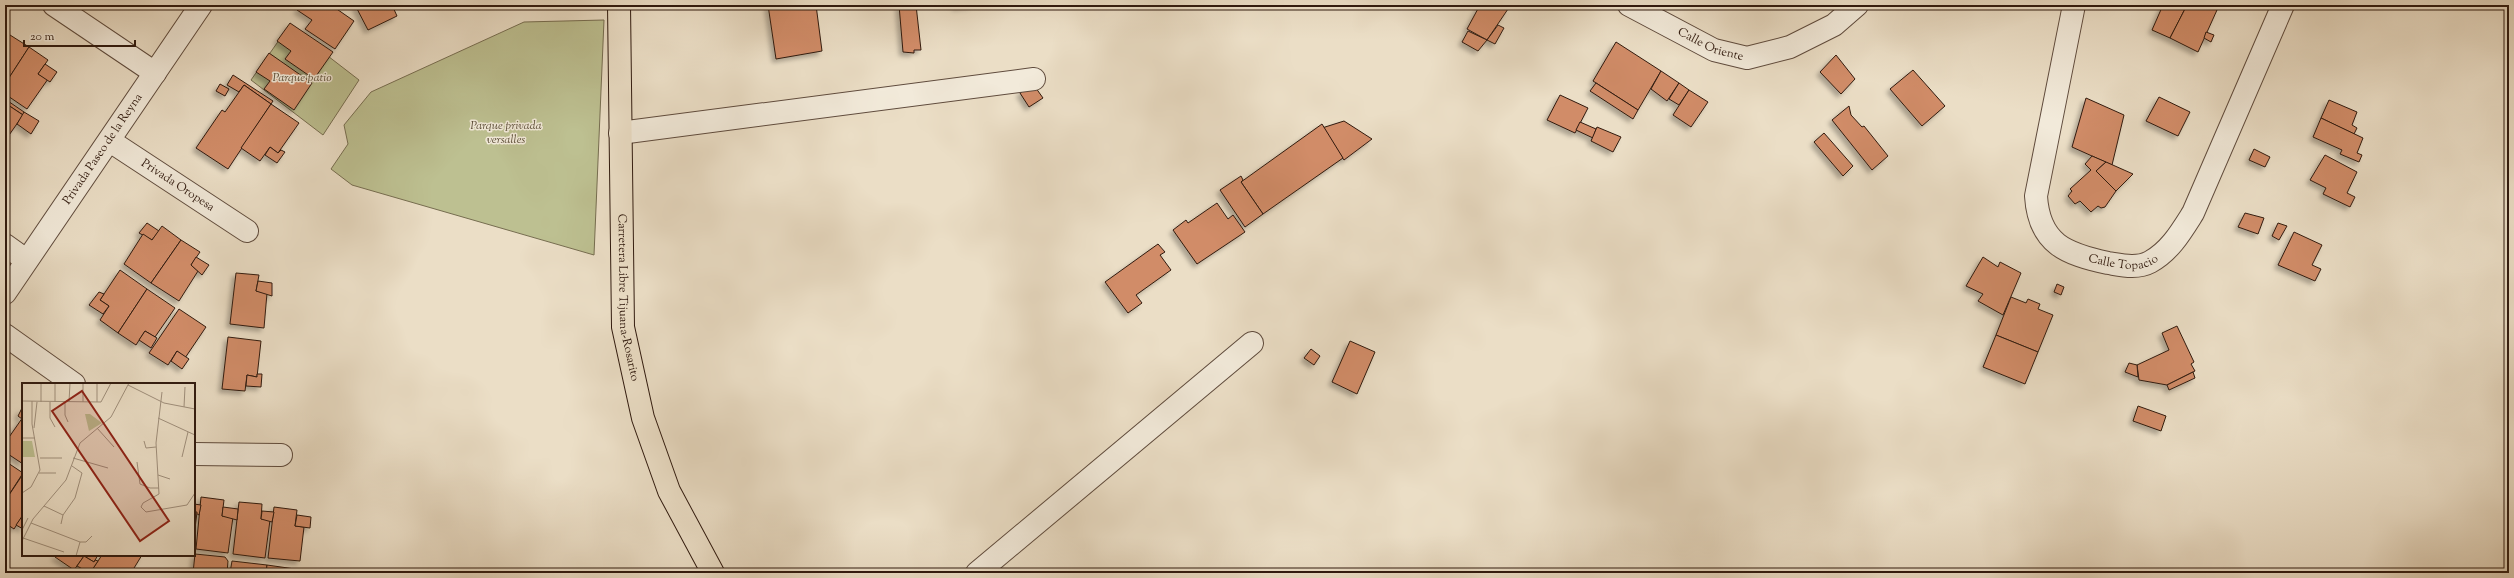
<svg xmlns="http://www.w3.org/2000/svg" width="2514" height="578" font-family="'Sorts Mill Goudy',serif">
  <style>
    .green { fill: #bdc091; stroke: #766d50 }
    .building { fill: #d18c67; stroke: #301a0f; filter: url(#shadow) }
    .lines { fill: none; stroke-linecap: round; stroke-linejoin: round }
    .service-casing { stroke: #5f4b3d; stroke-width: 24 }
    .minor-casing { stroke: #5f4b3d; stroke-width: 24 }
    .primary-casing { stroke: #301a0f; stroke-width: 24 }
    .service { stroke: #f2eada; stroke-width: 22 }
    .minor { stroke: #f2eada; stroke-width: 22 }
    .primary { stroke: #ebdec6; stroke-width: 22 }
    .labels { text-anchor: middle; dominant-baseline: central; stroke-width: 3; stroke-linejoin: round; paint-order: stroke }
    .street-label { font-size: 12px; fill: #301a0f; stroke: #f2eada }
    .park-label { font-size: 12px; font-style: italic; fill: #5a4c36; stroke: #f2eada }
    .inset-road { fill: none; stroke: #a0907d; stroke-width: 1 }
    .view { fill: #8f2418; fill-opacity: 0.15; stroke: #8f2418; stroke-width: 2 }
    .inset-edge { fill: none; stroke: #301a0f; stroke-width: 2 }
  </style>
  <defs>
    <filter id="shadow"><feDropShadow dx="-3.5" dy="3.5" stdDeviation="2" flood-color="#0004"/></filter>
  </defs>
  <rect width="100%" height="100%" fill="#ebdec6"/>
  <filter id="stains"><feTurbulence type="fractalNoise" baseFrequency=".005" numOctaves="4"/><feColorMatrix values="0 0 0 0 .2 0 0 0 0 .09 0 0 0 0 .02 0 0 0 .5 -.17"/></filter>
  <radialGradient id="worn" r=".72"><stop offset=".6" stop-color="#630" stop-opacity="0"/><stop offset="1" stop-color="#630" stop-opacity=".3"/></radialGradient>
  <g class="green">
    <path d="M604 20 594 255 352 185 331 169 348 144 344 125 371 92 524 22Z"/>
    <path d="M289 26 359 80 323 135 251 80Z"/>
  </g>
  <g class="building">
    <path d="M301 5H331L354 21 335 49 305 29 312 20 297 10Z"/>
    <path d="M355 5H392L397 16 368 30Z"/>
    <path d="M768 5H816L822 51 776 59Z"/>
    <path d="M899 5H916L921 50H914V53L903 52Z"/>
    <path d="M956 5H972L956 7Z"/>
    <path d="M1480 5H1507L1506 8 1508 9 1487 40 1467 29Z"/>
    <path d="M2163 5H2187L2170 38 2152 30Z"/>
    <path d="M2187 5H2205L2217 10 2198 52 2170 38Z"/>
    <path d="M290 23 333 52 314 79 285 59 291 51 277 41Z"/>
    <path d="M1498 25 1504 28 1495 44 1487 40Z"/>
    <path d="M1468 31 1487 40 1478 51 1462 42Z"/>
    <path d="M2206 32 2214 35 2211 42 2204 38Z"/>
    <path d="M10 35 29 47 5 84V42Z"/>
    <path d="M1616 42 1661 71 1638 110 1593 81Z"/>
    <path d="M29 47 48 60 38 74 48 79 27 109 5 94V84Z"/>
    <path d="M269 53 312 83 294 110 264 89 270 81 256 72Z"/>
    <path d="M1836 55 1855 79 1841 94 1820 72Z"/>
    <path d="M45 64 57 72 50 82 38 74Z"/>
    <path d="M1913 70 1945 106 1922 126 1890 89Z"/>
    <path d="M1661 71 1679 83 1667 101 1651 89Z"/>
    <path d="M233 75 273 101 271 104 244 85 239 92 227 85Z"/>
    <path d="M1596 83 1638 110 1633 119 1590 91Z"/>
    <path d="M1679 83 1689 90 1679 105 1669 99Z"/>
    <path d="M220 84 229 89 225 96 216 91Z"/>
    <path d="M1033 84 1043 98 1029 107 1020 93Z"/>
    <path d="M244 85 271 104 228 169 196 148 222 110 225 112Z"/>
    <path d="M1689 90 1708 102 1691 127 1673 115Z"/>
    <path d="M1560 95 1588 108 1575 133 1547 120Z"/>
    <path d="M2159 97 2190 112 2178 136 2146 121Z"/>
    <path d="M2086 98 2124 115 2112 165 2072 147Z"/>
    <path d="M5 99 24 112 23 115 5 103Z"/>
    <path d="M2329 100 2357 112 2352 125 2357 128 2354 134 2321 118Z"/>
    <path d="M5 103 23 115 5 141Z"/>
    <path d="M271 104 299 123 278 153 270 147 260 161 241 148Z"/>
    <path d="M1849 106 1851 115 1862 127 1864 126 1888 156 1872 170 1832 120Z"/>
    <path d="M24 112 39 121 31 134 17 124Z"/>
    <path d="M2321 118 2363 138 2357 153 2362 155 2359 162 2340 154 2342 150 2313 137Z"/>
    <path d="M1344 121 1372 139 1344 160 1322 128Z"/>
    <path d="M1580 122 1596 129 1593 138 1576 130Z"/>
    <path d="M1322 124 1343 158 1263 214 1241 182Z"/>
    <path d="M1597 127 1621 137 1613 152 1591 141Z"/>
    <path d="M1824 133 1853 166 1843 176 1814 142Z"/>
    <path d="M270 147 278 153 281 150 285 152 277 163 265 155Z"/>
    <path d="M2254 149 2270 157 2265 167 2249 160Z"/>
    <path d="M2325 155 2357 172 2347 193 2355 197 2350 207 2323 194 2326 188 2310 180Z"/>
    <path d="M2092 156 2106 162 2096 171 2116 191 2105 207 2101 208 2098 206 2091 212 2080 201 2075 204 2068 196 2072 191 2070 189 2091 170 2085 164Z"/>
    <path d="M2106 162 2133 174 2116 191 2096 171Z"/>
    <path d="M1241 176 1243 180 1241 182 1263 214 1245 227 1220 190Z"/>
    <path d="M1217 203 1228 219 1233 215 1245 232 1197 264 1173 230 1186 220 1188 223Z"/>
    <path d="M2245 213 2264 218 2258 234 2238 227Z"/>
    <path d="M147 223 159 231 152 240 139 233Z"/>
    <path d="M2278 223 2287 226 2279 240 2272 236Z"/>
    <path d="M162 226 181 240 151 283 124 264 143 234 152 240Z"/>
    <path d="M2294 232 2322 245 2312 265 2321 269 2315 281 2278 265Z"/>
    <path d="M181 240 200 252 191 265 198 271 179 301 151 283Z"/>
    <path d="M1158 244 1165 252 1160 255 1171 270 1136 295 1142 303 1128 313 1105 282Z"/>
    <path d="M196 257 209 265 202 275 191 265Z"/>
    <path d="M1983 257 1998 267 2000 262 2021 273 2003 315 1978 301 1983 294 1966 286Z"/>
    <path d="M120 270 147 289 118 333 100 320 109 306 100 300Z"/>
    <path d="M236 273 259 275 256 291 267 293 264 328 230 324Z"/>
    <path d="M258 281 272 283V296L256 291Z"/>
    <path d="M2057 284 2064 287 2061 295 2054 292Z"/>
    <path d="M147 289 175 308 155 337 145 331 136 345 118 333Z"/>
    <path d="M99 292 104 294 100 300 109 306 103 314 89 305Z"/>
    <path d="M2011 297 2026 303 2028 299 2040 304 2038 309 2053 315 2038 352 1996 335Z"/>
    <path d="M179 309 206 327 185 358 177 351 168 365 149 353Z"/>
    <path d="M2177 326 2194 362 2191 364 2195 371 2167 385 2139 380 2137 365 2169 350 2162 333Z"/>
    <path d="M145 331 157 338 151 348 139 340Z"/>
    <path d="M1996 335 2038 352 2025 384 1983 367Z"/>
    <path d="M228 337 261 341 257 377 247 375 245 391 222 389Z"/>
    <path d="M1350 341 1375 352 1357 394 1332 382Z"/>
    <path d="M1311 349 1320 356 1314 365 1304 358Z"/>
    <path d="M177 351 189 359 182 369 171 361Z"/>
    <path d="M2129 363 2137 365 2138 377 2125 372Z"/>
    <path d="M2193 372 2195 378 2169 390 2167 385Z"/>
    <path d="M257 374H262L261 387 246 386 247 375 257 377Z"/>
    <path d="M2138 406 2166 416 2161 431 2133 421Z"/>
    <path d="M22 408 23 417 22 419 18 416Z"/>
    <path d="M23 417V464L5 452V443Z"/>
    <path d="M5 435 9 437 5 443Z"/>
    <path d="M5 461 23 473 5 501Z"/>
    <path d="M23 474V515L14 529 5 523V501Z"/>
    <path d="M201 497 224 500 222 516 233 517 228 553 196 549Z"/>
    <path d="M239 502 262 504 261 519 270 520 265 558 233 554Z"/>
    <path d="M194 504 201 505 199 515 194 512Z"/>
    <path d="M223 507 238 509 237 520 222 516Z"/>
    <path d="M274 507 297 510 295 526 304 527 300 561 268 558Z"/>
    <path d="M262 511 274 512 272 522 261 519Z"/>
    <path d="M194 512H197L194 537Z"/>
    <path d="M23 515V529L16 525Z"/>
    <path d="M297 515 311 517 310 528 295 526Z"/>
    <path d="M195 554 225 557 228 561 227 573H193Z"/>
    <path d="M56 555H98L94 562 84 556 74 570 55 557Z"/>
    <path d="M102 555H142L131 573H90Z"/>
    <path d="M84 556 94 562 95 560 98 561 90 573 77 566Z"/>
    <path d="M232 561 267 565 266 573H230Z"/>
    <path d="M267 565 302 570 301 573H266Z"/>
  </g>
  <g class="lines">
    <defs>
      <g id="service">
        <path d="M620 133 1034 79"/>
        <path d="M977 573 1252 343"/>
      </g>
      <g id="minor">
        <path d="M54 5 155 73"/>
        <path id="s1" d="M1629 5 1714 50 1747 58 1790 47 1834 25 1857 5"/>
        <path id="s2" d="M2074 5 2036 196C2039 244 2066 254 2108 263 2121 265 2137 269 2150 262 2170 251 2181 232 2193 213L2283 5"/>
        <path id="s3" d="M110 141 247 231"/>
        <path d="M5 245 26 260"/>
        <path id="s4" d="M5 293 201 5"/>
        <path d="M5 335 74 384"/>
        <path d="M194 454 281 455"/>
      </g>
      <g id="primary">
        <path id="s5" d="M619 5 623 327 643 418 669 491 713 573"/>
      </g>
    </defs>
    <use href="#service" class="service-casing"/>
    <use href="#minor" class="minor-casing"/>
    <use href="#primary" class="primary-casing"/>
    <use href="#service" class="service"/>
    <use href="#minor" class="minor"/>
    <use href="#primary" class="primary"/>
  </g>
  <g class="labels">
    <g class="street-label">
      <text stroke="none"><textPath href="#s1" startOffset="91">Calle Oriente</textPath></text>
      <text stroke="none"><textPath href="#s4" startOffset="174">Privada Paseo de la Reyna</textPath></text>
      <text stroke="none"><textPath href="#s3" startOffset="81">Privada Oropesa</textPath></text>
      <text stroke="none"><textPath href="#s2" startOffset="319">Calle Topacio</textPath></text>
      <text stroke="none"><textPath href="#s5" startOffset="293">Carretera Libre Tijuana-Rosarito</textPath></text>
    </g>
    <g class="park-label">
      <text x="302" y="78">Parque patio</text>
      <text x="506" y="126">Parque privada<tspan x="506" dy="14">versalles</tspan></text>
    </g>
  </g>
  <g transform="translate(22 383)">
    <rect width="173" height="173" fill="#ebdec6"/>
    <path d="M63 31H68L80 40 67 48ZM0 58H10L13 74H0Z" fill="#bdc091"/>
    <path class="inset-road" d="M61 0V19M106 2 142 20 173 26M140 9 134 60 137 111 121 120 119 124 124 129 165 122 173 110M0 18 79 19 89 0M19 19V0M28 19V35L33 44M33 19V0M43 19V32L46 39M47 19 48 0M75 19V0M162 24 163 4M136 35 173 52M12 45 15 19M75 45 92 64M0 55H13M122 58 124 65 134 64M160 74 166 49M18 75H40M51 75 86 85M115 79 118 101 128 105H137M17 90H34M136 92 148 96M0 110 9 104 18 87 10 41V18M22 123 41 132 39 141M41 132 53 115 60 90 50 83M9 140 58 159H64L70 153M0 147 6 135M1 155 42 169M0 158 11 136 44 97 58 60 89 34 107 0M54 173 58 159"/>
    <path class="view" d="M60 8 147 138 118 158 30 28Z"/>
    <rect width="173" height="173" class="inset-edge"/>
  </g>
  <rect width="2514" height="578" fill="none" stroke="#ebdec6" stroke-width="20"/>
  <rect x="6" y="6" width="2502" height="566" fill="none" stroke="#301a0f" stroke-width="2"/>
  <rect x="10" y="10" width="2494" height="558" fill="none" stroke="#301a0f"/>
  <path d="M24 40v6h111v-6" fill="none" stroke="#301a0f" stroke-width="2"/>
  <text x="30" y="40" font-size="12" fill="#301a0f" stroke="#f2eada" stroke-width="3" paint-order="stroke">20 m</text>
  <rect width="100%" height="100%" filter="url(#stains)"/>
  <rect width="100%" height="100%" fill="url(#worn)"/>
</svg>
